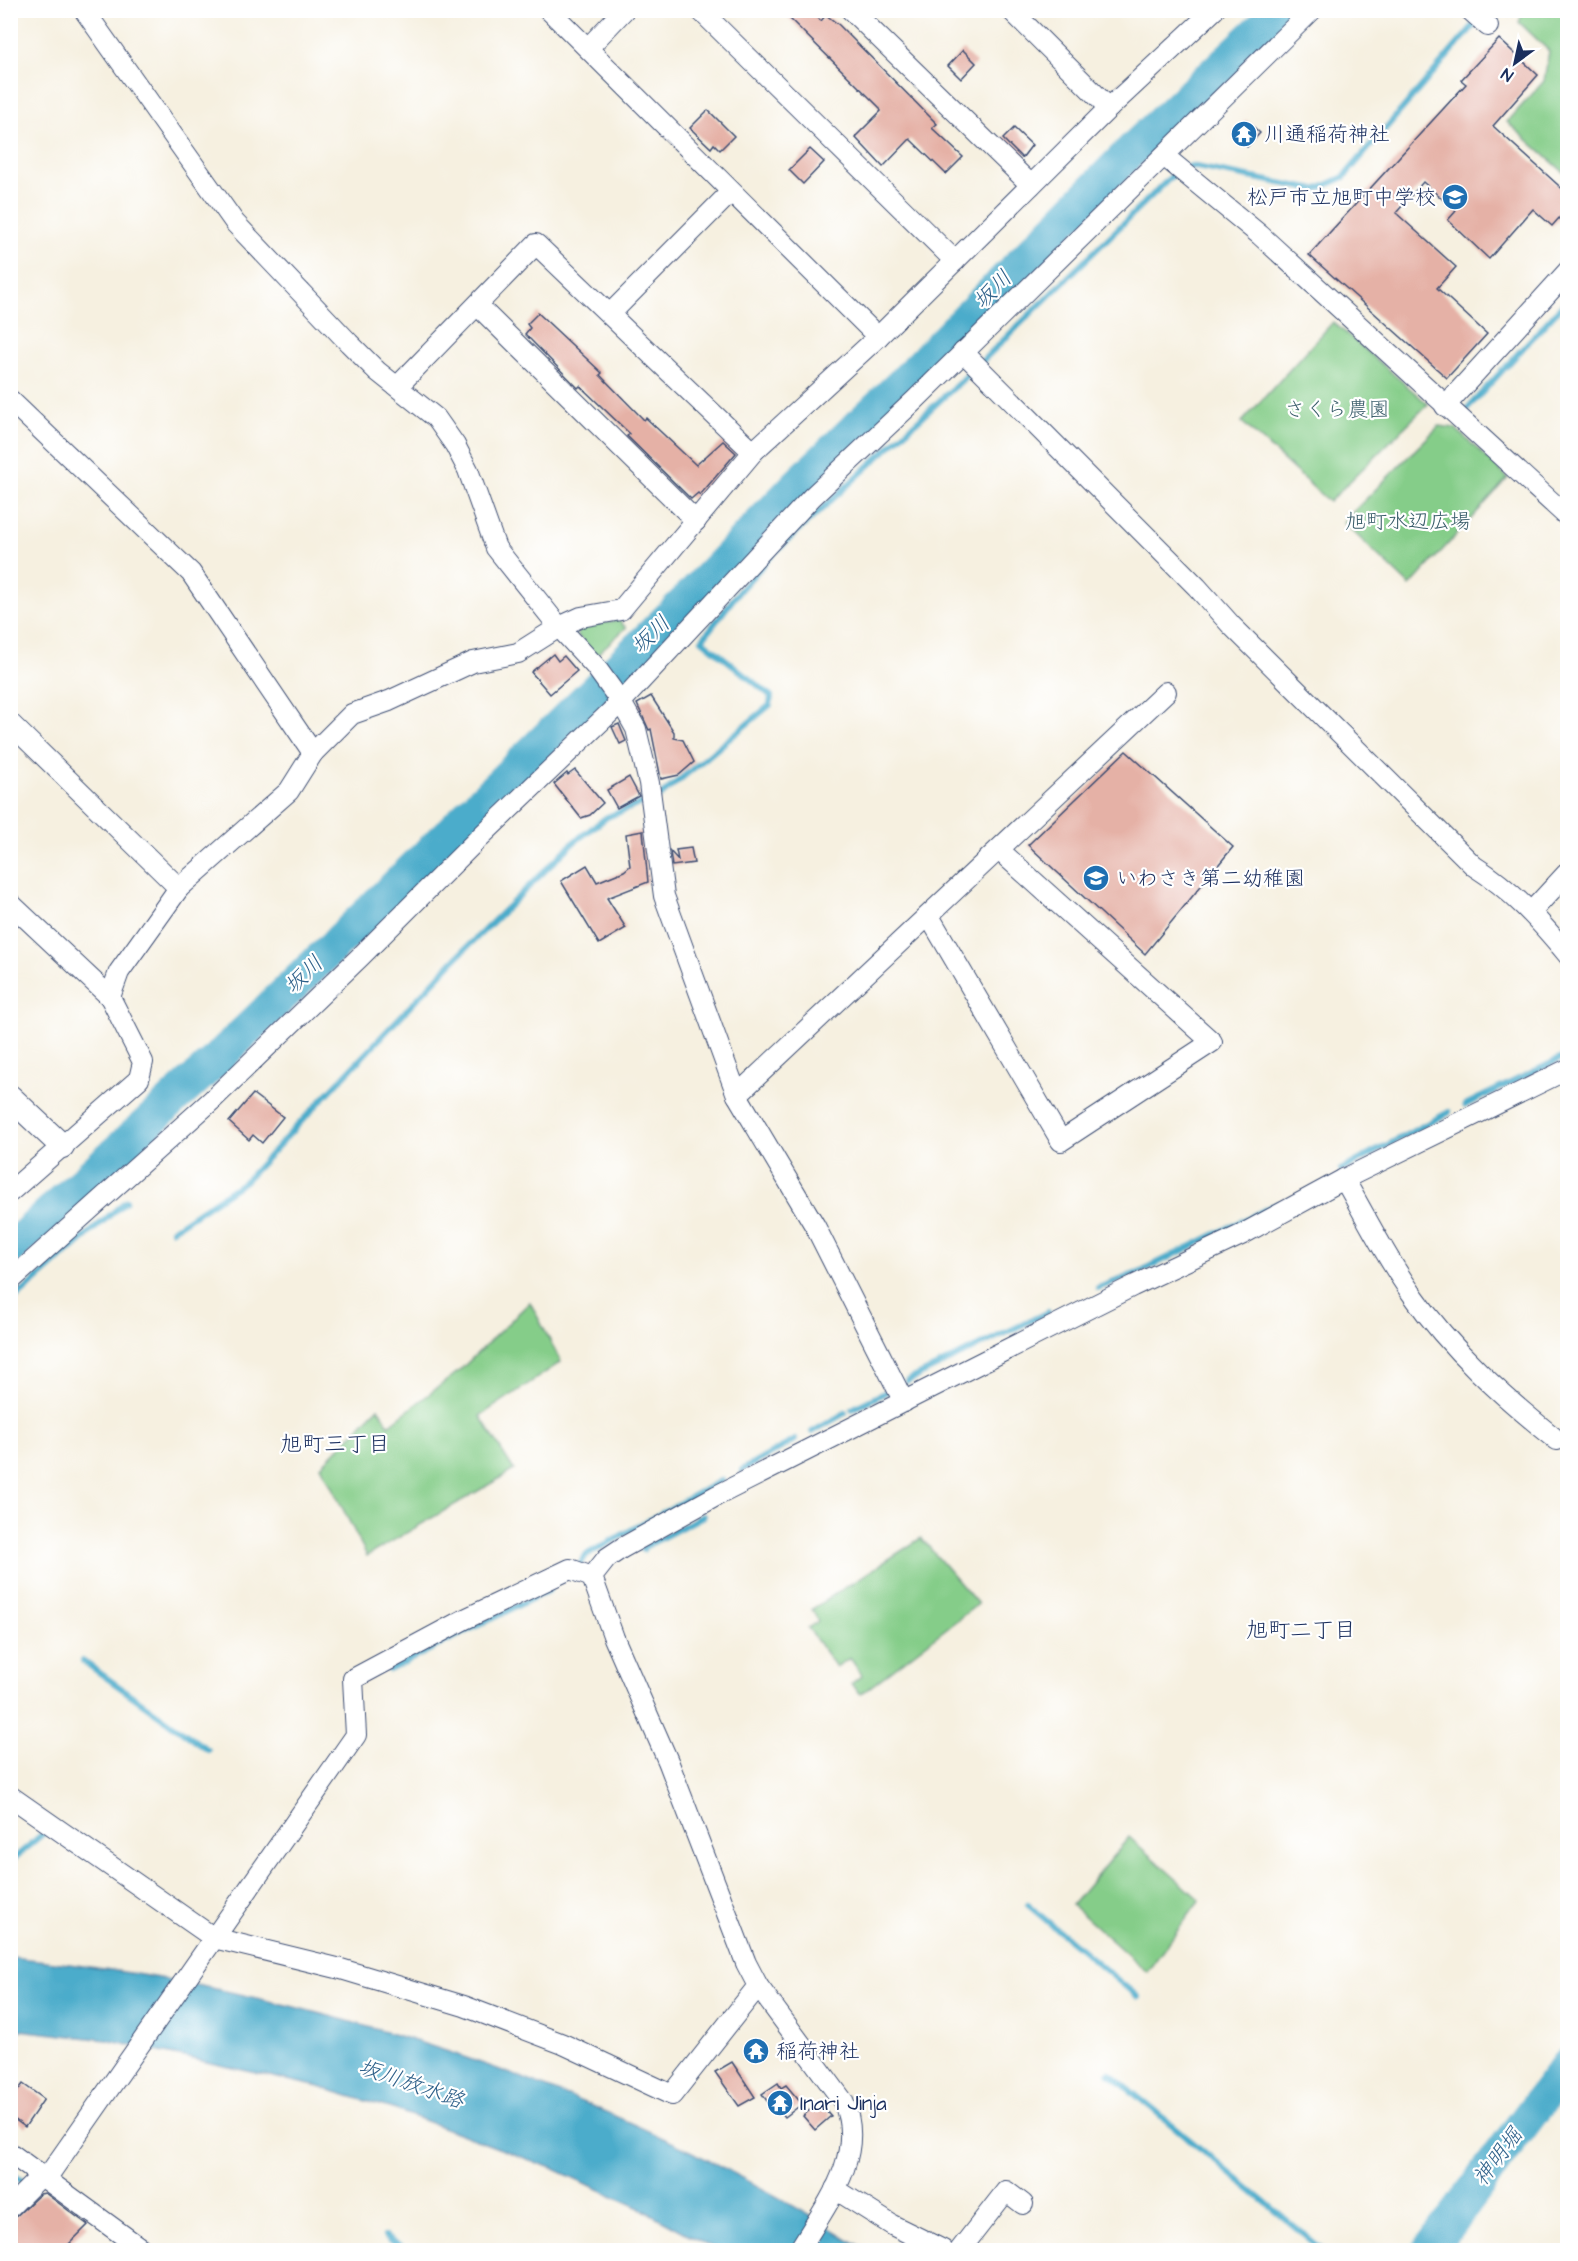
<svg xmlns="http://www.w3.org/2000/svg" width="1578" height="2261" font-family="'Architects Daughter','Klee One',sans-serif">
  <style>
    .green { fill: #85cd89; stroke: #507e74; stroke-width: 1.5 }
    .water { fill: #4caccb; stroke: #346e94; stroke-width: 1.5 }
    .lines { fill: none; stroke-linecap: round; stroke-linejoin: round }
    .stream { stroke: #4caccb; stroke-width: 6 }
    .river { stroke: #4caccb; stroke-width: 34 }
    .building { fill: #e5b1a6 }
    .minor-casing { stroke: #3c4c72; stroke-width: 22 }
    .tertiary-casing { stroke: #3c4c72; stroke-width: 26 }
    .minor { stroke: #fff; stroke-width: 20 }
    .tertiary { stroke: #fff; stroke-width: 24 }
    .labels { text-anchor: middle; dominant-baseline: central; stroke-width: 4.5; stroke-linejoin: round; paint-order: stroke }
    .poi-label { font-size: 21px; fill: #1b2f5e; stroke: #fff; text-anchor: start }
    .park-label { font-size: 21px; fill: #3b5e6b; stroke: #fff }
    .water-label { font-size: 22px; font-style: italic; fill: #2f618a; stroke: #fff }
    .neighbourhood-label { font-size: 22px; fill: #1b2f5e; stroke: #fff }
  </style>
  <rect width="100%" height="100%" fill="#fff"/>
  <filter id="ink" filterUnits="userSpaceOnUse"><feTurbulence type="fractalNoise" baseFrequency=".0167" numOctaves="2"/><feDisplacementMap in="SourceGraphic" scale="12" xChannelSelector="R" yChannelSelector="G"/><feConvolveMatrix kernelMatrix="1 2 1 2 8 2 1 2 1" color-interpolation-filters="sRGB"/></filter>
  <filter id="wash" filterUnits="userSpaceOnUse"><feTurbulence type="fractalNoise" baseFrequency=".008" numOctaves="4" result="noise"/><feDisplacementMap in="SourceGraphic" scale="24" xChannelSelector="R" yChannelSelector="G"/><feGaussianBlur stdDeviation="1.35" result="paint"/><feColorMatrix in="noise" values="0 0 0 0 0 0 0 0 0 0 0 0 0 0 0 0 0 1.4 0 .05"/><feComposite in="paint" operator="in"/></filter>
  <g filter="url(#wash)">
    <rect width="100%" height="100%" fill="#f6f0e0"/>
    <g class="green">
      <path d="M1524 11H1567V175L1507 122 1544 81 1549 51 1519 22Z"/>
      <path d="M1333 322 1428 404 1329 502 1242 422Z"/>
      <path d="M1439 426 1455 428 1508 478 1410 586 1343 522Z"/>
      <path d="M619 620 626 628 596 655 577 635 581 627Z"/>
      <path d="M530 1302 561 1362 480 1416 514 1470 367 1556 321 1466 378 1408 389 1425 459 1371Z"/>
      <path d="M921 1538 978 1604 861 1694 851 1684 862 1675 850 1658 836 1667 808 1628 818 1621 812 1609Z"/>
      <path d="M1129 1837 1200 1900 1147 1972 1072 1905Z"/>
    </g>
    <path class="water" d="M11 1957C312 1989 609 2086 866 2250H717L640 2208 554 2169 396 2110 319 2087 106 2040 11 2029Z"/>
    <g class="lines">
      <g class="stream">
        <path d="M1185 168 1191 166 1316 190 1344 177 1487 10"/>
        <path d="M1467 409 1568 299"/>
        <path d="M1465 1105 1568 1055"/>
        <path d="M1341 1170 1449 1112"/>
        <path d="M172 1230 245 1181 455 959 574 842 607 817 660 796 770 705 771 696 702 640 741 589 776 551 972 371 1176 172"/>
        <path d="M1098 1288 1137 1273 1277 1204"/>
        <path d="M10 1303 126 1201"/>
        <path d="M907 1381 1048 1312"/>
        <path d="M852 1409 886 1392"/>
        <path d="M812 1432 845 1413"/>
        <path d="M742 1470 795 1440"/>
        <path d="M643 1550 644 1547 703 1516"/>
        <path d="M578 1568 586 1555 722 1480"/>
        <path d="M83 1661 208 1750"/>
        <path d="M389 1670 549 1590"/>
        <path d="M10 1862 46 1831"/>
        <path d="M1028 1905 1138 1997"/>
        <path d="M1109 2073 1323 2250"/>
        <path d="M10 2173 22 2181"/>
        <path d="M385 2236 406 2250"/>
      </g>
      <g class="river">
        <path d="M10 1249 212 1064 372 909 686 601 797 485 910 376 1135 147 1281 10"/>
        <path d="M1429 2250 1568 2064"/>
      </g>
    </g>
    <g id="blocks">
      <g class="building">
        <path d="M781 10H810L821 21 826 15 839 25 937 124 932 128 963 157 946 174 910 139 883 167 855 137 881 111 879 107Z"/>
        <path d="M1499 39 1538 75 1493 126 1568 194V208L1552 226 1533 209 1489 259 1448 220 1456 211 1423 182 1396 213 1456 267 1437 288 1487 334 1447 378 1309 255 1466 84 1461 80Z"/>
        <path d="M963 50 976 63 961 79 948 66Z"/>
        <path d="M708 110 734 136 720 150 714 144 711 148 690 128Z"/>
        <path d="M1246 120 1260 133 1247 147 1233 134Z"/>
        <path d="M1014 128 1032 145 1022 158 1003 139Z"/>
        <path d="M810 149 824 162 803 184 789 170Z"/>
        <path d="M538 313 602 373 600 375 644 420 646 418 696 465 723 441 736 453 700 495 698 493 691 499 627 436 630 434 580 386 578 388 525 334 530 328 527 324Z"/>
        <path d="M553 654 558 661 564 656 577 671 550 694 531 672Z"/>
        <path d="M651 696 674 732V738L683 740 694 762 679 775 661 779 651 729 649 730 637 704Z"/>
        <path d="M619 724 626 741 620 744 612 727Z"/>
        <path d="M1126 751 1233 847 1145 954 1028 845Z"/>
        <path d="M575 770 603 803 590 815 581 818 554 784 567 773 568 775Z"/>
        <path d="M629 777 639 796 617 808 607 790Z"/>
        <path d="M643 831 648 882 607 898 626 928 599 944 561 881 587 865 597 882 624 871 630 866 626 834Z"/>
        <path d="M691 848 694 863 672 866 670 851 678 860 676 850Z"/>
        <path d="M253 1094 283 1117 262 1143 253 1135 249 1140 229 1122Z"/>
        <path d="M732 2062 755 2097 739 2106 715 2072Z"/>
        <path d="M778 2083 781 2088 786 2085 802 2104 785 2117 781 2112 777 2115 762 2094Z"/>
        <path d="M23 2084 44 2099 25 2127 10 2116V2101Z"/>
        <path d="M819 2102 831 2116 815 2130 803 2116Z"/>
        <path d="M45 2193 88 2225 63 2250H10V2222L40 2194Z"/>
      </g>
    </g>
  </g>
  <g filter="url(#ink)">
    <use href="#blocks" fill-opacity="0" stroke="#3c4c72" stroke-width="1.5"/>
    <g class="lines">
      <defs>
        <g id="minor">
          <path d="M84 10 235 223 349 343 377 371 436 418 455 445 468 470 496 548 559 627 595 666 621 702 636 729 649 783 664 896 737 1095 815 1226 904 1402"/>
          <path d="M549 10 878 337"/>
          <path d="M700 10 955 261"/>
          <path d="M851 10 1031 185"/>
          <path d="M1011 10 1109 108"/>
          <path d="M1470 10 1488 26"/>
          <path d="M588 48 624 10"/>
          <path d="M1164 156 1260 235 1568 517"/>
          <path d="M478 306 696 521"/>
          <path d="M610 314 731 192"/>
          <path d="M963 352 1197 587 1231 625 1474 866C1512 890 1539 920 1568 955"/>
          <path d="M398 386 536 244 753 452"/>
          <path d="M10 400 191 573 313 753"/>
          <path d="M1445 406 1568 271"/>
          <path d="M10 723 179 888"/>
          <path d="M10 903 110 997"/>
          <path d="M1532 911 1568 872"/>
          <path d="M929 916 1061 1141 1212 1042 999 850"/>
          <path d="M737 1095 1166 692"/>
          <path d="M1344 1179C1366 1217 1386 1258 1412 1294 1451 1350 1503 1397 1557 1440"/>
          <path d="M10 1192 139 1079 143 1062 110 997 119 972 179 888 289 791 313 753 352 714 389 701 473 662 518 653 559 627 581 617 621 610 753 452 878 337 1109 108 1214 10"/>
          <path d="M10 1281 212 1100 360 957 477 840 621 702 812 497 915 400 1312 10"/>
          <path d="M10 1796 214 1938 341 1969 464 2006 563 2044 672 2095 758 1986"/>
          <path d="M10 2153 143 2250"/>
          <path d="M46 2179 356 1735 353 1679 465 1619 570 1569 592 1577"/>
          <path d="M835 2189 892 2225 943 2250"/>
          <path d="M10 2207 41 2176"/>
          <path d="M799 2250C826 2205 867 2155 843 2101L758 1986 746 1963 668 1761 614 1638 592 1577 607 1558 622 1548 716 1496 1133 1286 1241 1235 1344 1179 1568 1069"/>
          <path d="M960 2250 1006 2191 1023 2204"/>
        </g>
        <path id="tertiary" d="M10 1097 62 1146"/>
      </defs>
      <use href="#minor" class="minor-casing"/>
      <use href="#tertiary" class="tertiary-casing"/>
      <use href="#minor" class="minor"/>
      <use href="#tertiary" class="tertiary"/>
    </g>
  </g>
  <defs>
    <symbol id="temple-disc" viewBox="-11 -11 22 22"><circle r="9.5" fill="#1f6fb2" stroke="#fff"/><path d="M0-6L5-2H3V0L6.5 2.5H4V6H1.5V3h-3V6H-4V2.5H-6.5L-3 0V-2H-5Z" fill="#fff"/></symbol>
    <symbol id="school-disc" viewBox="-11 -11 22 22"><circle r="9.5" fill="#1f6fb2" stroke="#fff"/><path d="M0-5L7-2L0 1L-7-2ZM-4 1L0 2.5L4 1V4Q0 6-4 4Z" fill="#fff"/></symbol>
  </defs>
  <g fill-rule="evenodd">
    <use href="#temple-disc" x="1229" y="119" width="30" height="30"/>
    <use href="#school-disc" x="1440" y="182" width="30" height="30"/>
    <use href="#school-disc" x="1081" y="863" width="30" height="30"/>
    <use href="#temple-disc" x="741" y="2036" width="30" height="30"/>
    <use href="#temple-disc" x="765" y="2088" width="30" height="30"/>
  </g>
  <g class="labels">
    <g class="poi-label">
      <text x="1264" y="134">川通稲荷神社</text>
      <text x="1436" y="197" text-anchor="end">松戸市立旭町中学校</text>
      <text x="1116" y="878">いわさき第二幼稚園</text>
      <text x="776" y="2051">稲荷神社</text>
      <text x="800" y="2103">Inari Jinja</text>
    </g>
    <g class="park-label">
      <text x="1337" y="409">さくら農園</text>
      <text x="1408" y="521">旭町水辺広場</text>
    </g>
    <g class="water-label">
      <text transform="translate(993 290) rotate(-45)">坂川</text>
      <text transform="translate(651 635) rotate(-44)">坂川</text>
      <text transform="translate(304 975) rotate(-44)">坂川</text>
      <text transform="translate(411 2084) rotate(19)">坂川放水路</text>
      <text transform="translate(1498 2157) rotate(-53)">神明堀</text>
    </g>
    <g class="neighbourhood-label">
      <text x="335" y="1444">旭町三丁目</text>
      <text x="1301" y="1630">旭町二丁目</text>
    </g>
  </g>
  <rect width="1578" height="2261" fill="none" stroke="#fff" stroke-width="36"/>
  <g transform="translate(1515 63) rotate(213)" stroke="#ffffff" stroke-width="4.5" paint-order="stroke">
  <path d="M0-4.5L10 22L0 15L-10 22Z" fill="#1b2f5e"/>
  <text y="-9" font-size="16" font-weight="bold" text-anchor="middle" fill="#1b2f5e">N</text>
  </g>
</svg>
